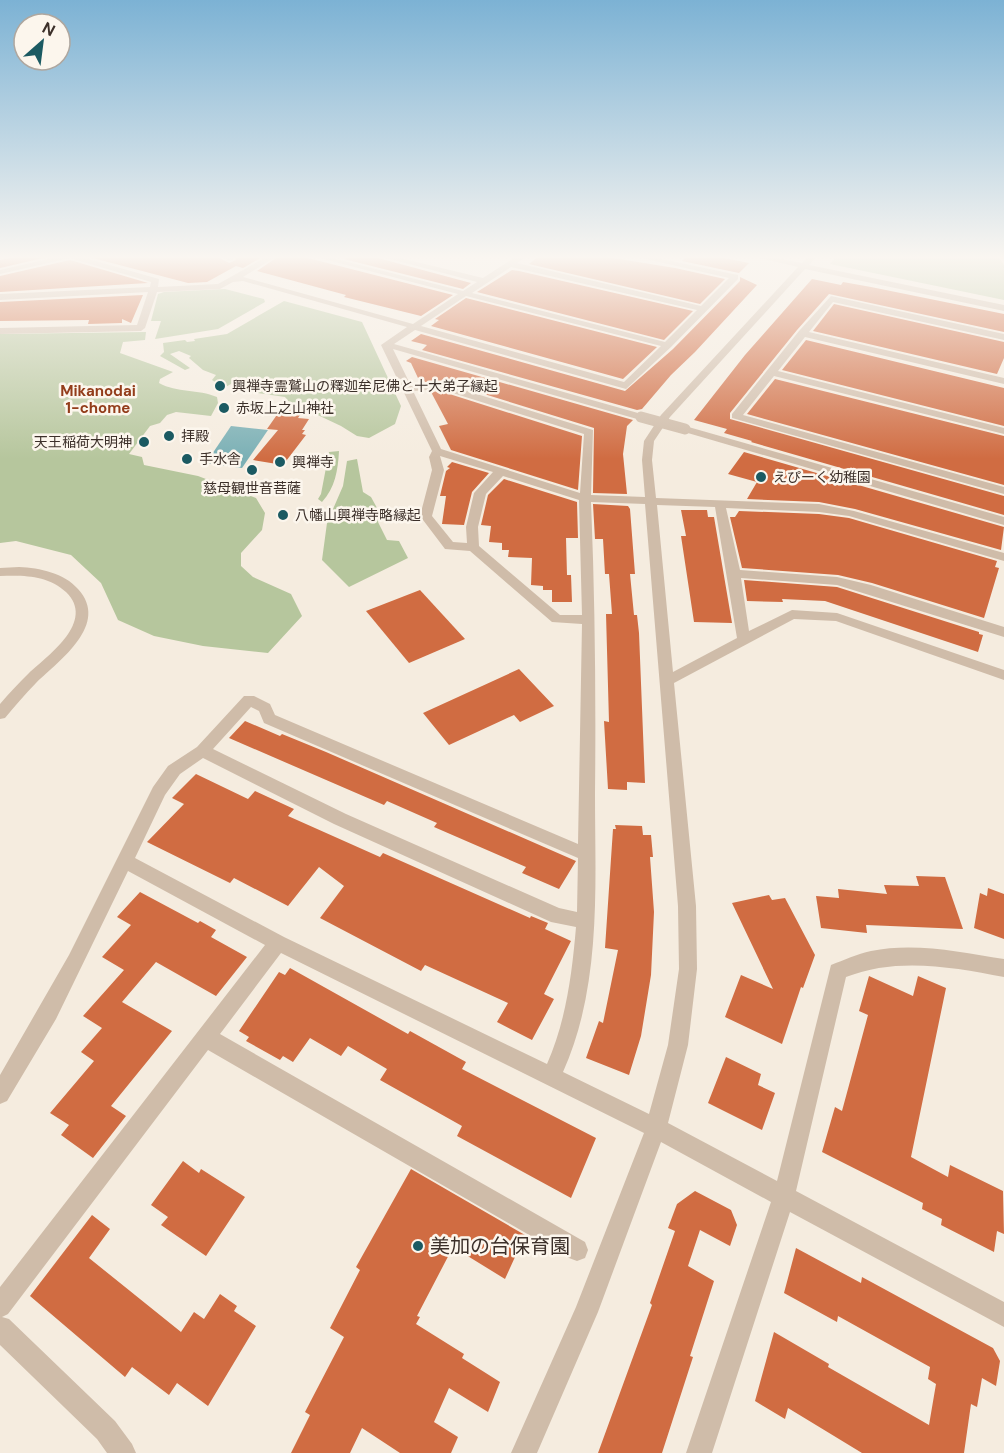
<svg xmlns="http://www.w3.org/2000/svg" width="1004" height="1453" font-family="'DM Sans','Noto Sans JP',sans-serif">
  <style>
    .green { fill: #b6c69d }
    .water { fill: #7bb0b5 }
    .building { fill: #d06c42 }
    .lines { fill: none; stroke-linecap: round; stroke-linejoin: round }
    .minor { fill: #cfbca9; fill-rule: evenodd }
    .minor-bridge { stroke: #cfbca9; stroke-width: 11 }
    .poi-dot { fill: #1b5a62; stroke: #fcf6ed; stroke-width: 2 }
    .labels { text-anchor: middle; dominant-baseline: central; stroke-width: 5; stroke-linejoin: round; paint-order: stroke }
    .far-poi-label { font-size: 14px; fill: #3c302a; stroke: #fcf6ed; text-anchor: start }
    .far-neighbourhood-label { font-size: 15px; font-weight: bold; fill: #933d1b; stroke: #fcf6ed }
    .near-poi-label { font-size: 20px; fill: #3c302a; stroke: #fcf6ed; text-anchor: start }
  </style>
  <rect width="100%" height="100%" fill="#f5ecdf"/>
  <g class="green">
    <path d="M837 256H998L1004 265V300L830 264Z"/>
    <path d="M225 289 264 299 265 302 218 329 155 339 161 321H151L158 294 164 292Z"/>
    <path d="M284 301 362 322 401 406 395 424 369 438 357 436 341 426 288 401 285 397 237 390 248 384 244 381H236L224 388 212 380 216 375 203 370 189 358 191 356 179 351 170 354 190 368 185 370 160 356 164 352 163 343 185 340 187 342 195 341 194 339 227 334Z"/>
    <path d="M146 332 145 340 123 342 120 353 173 372 160 379 159 383C177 393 198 389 217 397L218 403 211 416 176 412 167 415 160 423 150 426 129 454 142 457 144 465 198 476 256 498 265 513 262 530 241 553V566L253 577 291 594 302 616 268 653 203 646 154 636 118 620 101 583 71 555 16 541 0 543V334Z"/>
    <path d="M339 451C338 470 335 488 322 502L318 499 321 494 329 452Z"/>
    <path d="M357 459 363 492 371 497 382 517 378 522 387 540 399 541 408 558 349 587 322 560 327 523 343 486 347 461Z"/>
  </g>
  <path class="water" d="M231 426 268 430 242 468 206 463Z"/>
  <g class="building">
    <path d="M20 256H52L0 268V260Z"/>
    <path d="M85 256H216L229 263 236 260 233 256H264L243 268 236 266 207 282 188 283Z"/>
    <path d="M279 256H300L453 295 421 316 344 297 346 295 257 271Z"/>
    <path d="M349 256 378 258 471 283 463 289 344 259Z"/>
    <path d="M539 256 560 258 563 256H601L675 268 725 279 700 304 529 264Z"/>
    <path d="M687 256H714L749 263 739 273 682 261Z"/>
    <path d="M70 260 148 283 0 292V276Z"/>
    <path d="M512 270 519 271 693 311 664 340 477 292Z"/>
    <path d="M740 277 757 285 695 352 671 375 642 409 637 410 422 350 427 345 411 341 421 334 625 391 673 349 740 281Z"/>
    <path d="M812 279 841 285 843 282 871 287 1004 314V332L829 294 797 330 730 413V419L1004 496V515L751 442 752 441 724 433 727 429 694 420 745 355Z"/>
    <path d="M143 295 131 323 122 319V323L88 324 89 320 0 321V302Z"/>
    <path d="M466 298 657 347 623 379 431 326 439 320 435 319Z"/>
    <path d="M834 304 1004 342V358L997 374 813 331Z"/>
    <path d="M806 340 1004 388V426L782 370Z"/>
    <path d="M412 357 633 420 627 426 623 454 627 494 593 493 594 428 442 381 425 382 422 377 418 378 411 363 406 361Z"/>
    <path d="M775 379 1004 436V485L747 414Z"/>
    <path d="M440 391 582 436 578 490 451 450 439 426 448 424 431 392Z"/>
    <path d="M281 409 302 412 298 418 309 419 302 430H305L302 434 306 435 283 465 253 460 278 430 267 429Z"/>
    <path d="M744 452 1004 527 1001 550 855 509 819 502 747 499 757 482 728 474Z"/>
    <path d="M452 462 489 473 472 492 464 525 442 524 446 496H440L446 471 450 468 447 467Z"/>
    <path d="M504 479 577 502 578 538H566L567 575H571L572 602H552V590H543V586L531 585 532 558 508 557 509 550H502V543L489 542 491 526 481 525 488 495Z"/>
    <path d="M593 504 628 506 630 509 635 574H630L634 615H637L639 633 645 783 627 782V790L608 789 604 721 609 722 606 614H612L609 574H605L603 539H595Z"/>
    <path d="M681 510H707L708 517H714L732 623 694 622 681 536H686Z"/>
    <path d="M739 511 819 514 849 518 997 561 995 567 999 568 984 618 872 583 838 575 742 568 730 517H735Z"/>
    <path d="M744 580 837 587 979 632V634L983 635 978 652 825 601 782 599 783 602 747 601Z"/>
    <path d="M420 590 465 639 409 663 366 611Z"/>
    <path d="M519 669 554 706 520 722 514 715 449 745 423 713Z"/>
    <path d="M245 721 280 736 282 734 326 752 576 861 559 889 522 873 526 867 434 827 437 823 387 801 384 805 229 738Z"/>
    <path d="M196 774 248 799 255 791 294 809 288 816 380 857 383 853 530 918 531 916 548 923 545 929 571 941 544 994 554 999 532 1040 497 1022 508 1003 425 965 421 971 320 918 344 886 319 867 288 906 234 878 230 883 147 842 184 804 172 798Z"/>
    <path d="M615 825 642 826 643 835H651L653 857H650L654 912 651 975 641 1036 629 1075 586 1058 599 1021 603 1023 618 950 605 948 613 829H616Z"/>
    <path d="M916 876 945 877 963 929 866 925 867 933 821 928 816 896 839 898 838 889 887 894 884 885 919 886Z"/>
    <path d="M988 888 1004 894V939L974 928 980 893 987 896Z"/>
    <path d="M140 892 198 923 200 921 216 930 211 937 247 957 216 996 156 962 122 1002 172 1031 111 1106 126 1116 93 1158 61 1135 69 1125 50 1113 94 1061 81 1052 102 1028 83 1016 124 970 102 957 131 925 117 917Z"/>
    <path d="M769 895 772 900 785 898 815 955 803 988 801 987 782 1044 725 1017 741 975 773 989 732 903Z"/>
    <path d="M290 968 408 1034 410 1031 466 1062 462 1069 596 1138 571 1198 457 1136 462 1126 380 1080 387 1069 348 1046 341 1056 310 1038 293 1062 283 1056 280 1060 246 1041 249 1037 239 1031 279 972 285 975Z"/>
    <path d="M869 976 913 996 918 976 946 988 911 1157 948 1177 950 1165 1003 1191 1004 1234 997 1231 994 1252 941 1225 942 1219 922 1209 923 1203 822 1152 835 1107 842 1111 868 1015 859 1011Z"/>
    <path d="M726 1057 761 1074 758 1085 775 1093 762 1130 708 1103Z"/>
    <path d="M183 1161 199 1173 201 1169 245 1197 206 1256 161 1225 168 1217 151 1205Z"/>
    <path d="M411 1169 525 1235 505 1279 453 1247 417 1316 420 1317 416 1324 464 1354 462 1358 500 1382 488 1412 449 1388 434 1422 458 1437 451 1453H400L362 1428 350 1453H291L310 1415 305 1412 344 1337 330 1328 360 1270 356 1267Z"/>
    <path d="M695 1191 731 1210 737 1225 730 1246 700 1230 688 1266 714 1281 690 1356 693 1357 662 1453H598L652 1305 650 1303 675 1231 668 1228 677 1204Z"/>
    <path d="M92 1215 110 1229 89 1258 181 1332 194 1312 204 1319 220 1294 237 1306 234 1311 256 1326 208 1406 177 1383 169 1395 132 1367 125 1377 30 1296Z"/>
    <path d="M796 1248 861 1283 862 1277 993 1348 1000 1361 996 1386 982 1378 977 1407 971 1404 964 1453H862L788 1408 785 1419 755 1401 774 1332 829 1364 828 1367 929 1425 936 1384 928 1379 930 1367 838 1316 837 1322 784 1293Z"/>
  </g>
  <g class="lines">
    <g class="minor">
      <path d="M61 256H78L159 279 158 287 218 284 268 256H277L243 277 413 324 458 294 312 256H324L463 291 477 282 379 256H392L483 278 517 256H526L517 263 701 306 729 278 633 256H647L738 275V279L671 347 626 389 415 330 394 344 645 415V419H637L393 349 411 386 441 383 593 430 591 495 645 497 642 460 644 441 661 415 798 267 751 256H765L802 263 809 256H817L809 265 1004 305V311L805 269 670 417 654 441 652 460 656 498 819 504 854 511 1004 553V561L849 516 819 512 726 508 740 570 837 577 871 585 1004 627V637L837 585 741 578 749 631 792 610 837 613 1004 670V680L836 621 794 619 674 683 696 906 697 969 688 1045 668 1123 777 1181 831 965C844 960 857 954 871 951 914 942 961 952 1004 959V977C952 967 897 957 846 977L796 1191 1004 1302V1327L790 1212 712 1453H686L771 1202 661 1142 598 1312 537 1453H511L576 1307 644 1133 281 953 220 1034 585 1242 588 1250 585 1258 577 1261 569 1258 208 1050 8 1314 2 1317 9 1319 115 1421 132 1444 136 1453H107L97 1439 0 1345V1287L265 945 128 871 56 1019 7 1101 0 1104V1075L69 955 153 787 168 766 197 747 244 696H254L270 704 275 715 578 844 582 624 552 622 470 551 445 549 420 516 432 470 429 457 432 451 381 345 407 327 243 281 233 282 220 289 157 292 145 328 141 331 0 334V328L137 325 148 292 0 300V294L150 287 151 282 70 258 0 274V270ZM511 267 697 310 665 342 472 293ZM466 296 661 346 624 382 421 326ZM440 389 584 434 580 493 441 449 413 391ZM440 456 493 472 474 493 466 527 467 543 453 542 432 516 444 470ZM503 476 579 500 582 615H560L479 546 478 527 486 494ZM591 502 645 504 678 906 679 969 668 1045 649 1114 563 1072C602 985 595 886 595 794 596 696 595 599 591 502ZM657 505 715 507 737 638 673 672ZM251 707 259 711 264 723 578 858 577 912 559 908 346 814 213 749ZM203 758 334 824 551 922 576 927C572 974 566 1021 547 1064L284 937 135 858 165 795 180 774Z"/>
      <path d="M218 256H229L234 259 230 261Z"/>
      <path d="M831 296 1004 334V340L833 302 809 332 1004 378V384L805 337 778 371 1004 428V434L774 376 743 415 1004 487V494L732 418V414L799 331Z"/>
      <path d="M685 426 1004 517V525L681 431 680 429Z"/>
      <path d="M19 567C40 568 64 573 78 589 110 624 60 660 36 683 25 694 15 706 5 718L0 719V704C9 693 19 683 29 673 49 655 96 621 66 592 48 575 23 575 0 576V568Z"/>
    </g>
    <path class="minor-bridge" d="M641 417 685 429"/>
  </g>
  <linearGradient id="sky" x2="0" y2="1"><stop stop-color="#7cb2d4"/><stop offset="0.56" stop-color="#faf6f1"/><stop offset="1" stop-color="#faf6f1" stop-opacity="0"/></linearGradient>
  <rect width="1004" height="459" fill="url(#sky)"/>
  <g class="poi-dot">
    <circle cx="220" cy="386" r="6"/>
    <circle cx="224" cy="408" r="6"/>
    <circle cx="169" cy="436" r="6"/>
    <circle cx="144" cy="442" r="6"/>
    <circle cx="187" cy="459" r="6"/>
    <circle cx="280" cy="462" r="6"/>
    <circle cx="252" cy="470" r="6"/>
    <circle cx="761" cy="477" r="6"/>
    <circle cx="283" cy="515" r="6"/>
    <circle cx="418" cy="1246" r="6"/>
  </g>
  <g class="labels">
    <g class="far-poi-label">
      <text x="232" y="386">興禅寺霊鷲山の釋迦牟尼佛と十大弟子縁起</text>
      <text x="236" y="408">赤坂上之山神社</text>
      <text x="181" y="436">拝殿</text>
      <text x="132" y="442" text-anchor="end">天王稲荷大明神</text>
      <text x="199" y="459">手水舎</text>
      <text x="292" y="462">興禅寺</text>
      <text x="773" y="477">えぴーく幼稚園</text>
      <text x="252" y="488" text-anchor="middle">慈母観世音菩薩</text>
      <text x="295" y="515">八幡山興禅寺略縁起</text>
    </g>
    <g class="far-neighbourhood-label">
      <text x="98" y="391">Mikanodai<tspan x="98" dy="17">1-chome</tspan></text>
    </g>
    <g class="near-poi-label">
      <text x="430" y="1246">美加の台保育園</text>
    </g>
  </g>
  <g transform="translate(42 42) rotate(28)"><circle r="28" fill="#fcf6ed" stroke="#afa79f" stroke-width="1.5"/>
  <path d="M0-4.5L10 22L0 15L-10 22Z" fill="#1b5a62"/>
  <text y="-9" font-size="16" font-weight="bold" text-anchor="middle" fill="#3c302a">N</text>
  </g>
</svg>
